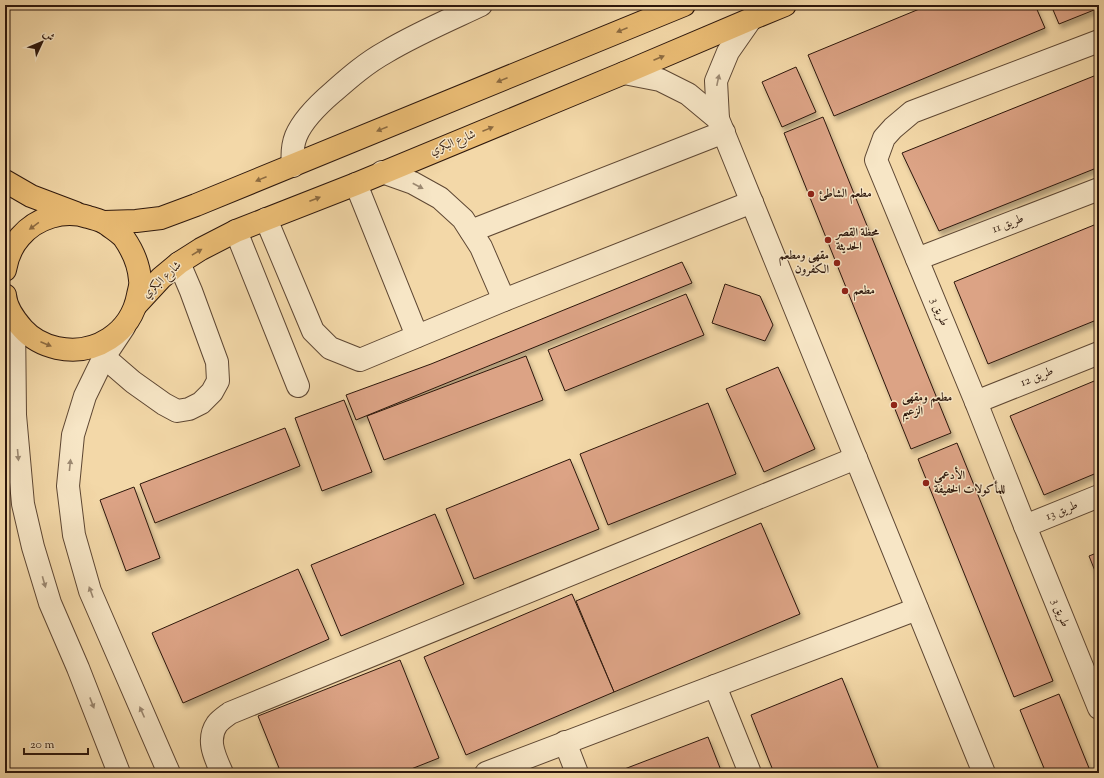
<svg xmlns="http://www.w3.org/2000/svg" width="1104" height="778" font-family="'Sorts Mill Goudy',Amiri,serif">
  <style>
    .building { fill: #dca385; stroke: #2d170c; filter: url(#shadow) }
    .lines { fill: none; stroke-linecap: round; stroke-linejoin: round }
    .minor-casing { stroke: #5e4733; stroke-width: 24 }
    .major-casing { stroke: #2d170c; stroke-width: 24 }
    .minor { stroke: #f7e6c6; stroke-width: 22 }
    .major { stroke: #eabc74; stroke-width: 22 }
    .oneway { fill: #8c6a40 }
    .oneway2 { fill: #9c8972 }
    .poi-dot { fill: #8f2418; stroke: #f7e6c6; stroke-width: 1.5 }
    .labels { text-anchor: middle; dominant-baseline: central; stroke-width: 3; stroke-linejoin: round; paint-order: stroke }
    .street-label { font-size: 12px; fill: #2d170c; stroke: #f7e6c6 }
    .poi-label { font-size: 12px; font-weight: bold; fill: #2d170c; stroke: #f7e6c6; text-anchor: start }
  </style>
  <defs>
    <filter id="shadow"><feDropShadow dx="2.5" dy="4.5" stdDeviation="2" flood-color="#0004"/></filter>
  </defs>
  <rect width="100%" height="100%" fill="#f3d8a8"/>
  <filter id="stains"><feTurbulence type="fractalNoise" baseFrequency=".005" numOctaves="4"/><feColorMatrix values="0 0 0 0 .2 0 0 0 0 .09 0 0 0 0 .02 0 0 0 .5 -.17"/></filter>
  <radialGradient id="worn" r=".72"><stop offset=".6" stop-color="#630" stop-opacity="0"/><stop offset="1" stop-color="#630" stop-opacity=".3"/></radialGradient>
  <g class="building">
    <path d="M929 5H1035L1045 28 834 116 808 55Z"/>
    <path d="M1051 5H1099V8L1059 24Z"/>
    <path d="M796 67 816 112 782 127 762 82Z"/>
    <path d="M1099 74V167L939 231 902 153Z"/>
    <path d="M823 117 951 433 911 449 784 133Z"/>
    <path d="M1099 223V319L988 364 954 282Z"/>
    <path d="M682 262 692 283 356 420 346 395 431 364Z"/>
    <path d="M725 284 760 296 773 325 765 341 712 323Z"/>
    <path d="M686 294 704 335 565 391 548 350Z"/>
    <path d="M526 356 543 400 384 460 367 416Z"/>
    <path d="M778 367 815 449 764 472 726 389Z"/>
    <path d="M1099 379V472L1044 495 1010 416Z"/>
    <path d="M344 400 372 472 322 491 295 418Z"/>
    <path d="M708 403 736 474 608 525 580 454Z"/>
    <path d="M285 428 300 466 155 523 140 484Z"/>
    <path d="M957 443 1053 681 1014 697 918 459Z"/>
    <path d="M570 459 599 529 474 579 446 509Z"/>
    <path d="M134 487 160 558 126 571 100 500Z"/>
    <path d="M435 514 464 584 341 636 311 565Z"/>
    <path d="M761 523 800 614 614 692 576 601Z"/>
    <path d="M1099 552V581L1089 556Z"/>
    <path d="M298 569 329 639 183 703 152 633Z"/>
    <path d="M572 594 614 692 466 755 424 657Z"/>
    <path d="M400 660 439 758 401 773H281L258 716Z"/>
    <path d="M842 678 880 773H774L751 715Z"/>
    <path d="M1059 694 1091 773H1046L1020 710Z"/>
    <path d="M708 737 722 773H614Z"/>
  </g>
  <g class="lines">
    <defs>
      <g id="minor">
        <path d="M751 19 728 52 716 81 718 119 984 773"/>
        <path d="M1099 41 912 112 893 128 884 138 876 160 976 402 1025 526 1099 708"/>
        <path d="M624 73 660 80 688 94 718 119"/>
        <path d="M293 166C292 156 292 146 296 136 303 119 319 104 333 92 349 78 366 63 386 52 416 34 449 20 481 5"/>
        <path d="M382 172 413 183 440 198 463 219 481 247 504 300"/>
        <path d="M356 184 417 336"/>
        <path d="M266 219 313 331 330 348 360 360 504 300 752 202"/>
        <path d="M236 231 298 386"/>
        <path d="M471 231 724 132"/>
        <path d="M917 259 1099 189"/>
        <path d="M14 319 15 415 23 504 33 547 50 603 78 668 119 773"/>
        <path d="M124 327 104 357 85 396 73 435 68 486 74 535 90 591 169 773"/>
        <path d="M104 357 133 382 164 404 177 411 189 409 201 403 212 392 218 381 217 362 191 291 179 263"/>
        <path d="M976 402 1099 353"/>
        <path d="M1025 526 1099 496"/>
        <path d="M715 686 750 773"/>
        <path d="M565 742 577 773"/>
        <path d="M222 773C215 757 206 740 217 724 220 720 226 716 230 713L856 458"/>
        <path d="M486 773 917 609"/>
      </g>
      <g id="major">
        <path d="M5 181 31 196 76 213"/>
        <path d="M104 222 136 221 161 218 196 205 684 5"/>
        <path d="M5 270C7 258 12 246 20 237 36 218 64 209 88 217 95 219 102 220 108 225 113 229 120 233 124 238 133 251 139 265 140 280 141 285 139 290 138 295 131 333 95 356 57 348 44 345 32 339 23 329 15 320 6 308 5 295"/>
        <path d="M136 305 161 278 179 263 201 249 236 231 356 184 624 73 751 19 785 5"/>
      </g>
    </defs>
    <use href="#minor" class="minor-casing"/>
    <use href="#major" class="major-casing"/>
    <use href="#minor" class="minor"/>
    <use href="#major" class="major"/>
  </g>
  <defs><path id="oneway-solid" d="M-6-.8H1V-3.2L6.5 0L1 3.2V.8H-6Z"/></defs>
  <g class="oneway">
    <use href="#oneway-solid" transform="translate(622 30) rotate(158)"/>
    <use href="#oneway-solid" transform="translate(659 58) rotate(-23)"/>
    <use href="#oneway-solid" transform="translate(502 80) rotate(158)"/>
    <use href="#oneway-solid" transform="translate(382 129) rotate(158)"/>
    <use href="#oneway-solid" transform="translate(488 129) rotate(-22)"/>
    <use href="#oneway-solid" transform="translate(261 179) rotate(158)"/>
    <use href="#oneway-solid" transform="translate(315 199) rotate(-21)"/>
    <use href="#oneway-solid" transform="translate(34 226) rotate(144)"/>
    <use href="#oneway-solid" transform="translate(197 252) rotate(-31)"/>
    <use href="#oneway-solid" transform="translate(46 344) rotate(23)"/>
  </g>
  <g class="oneway2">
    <use href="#oneway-solid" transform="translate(718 80) rotate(-78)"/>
    <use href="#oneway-solid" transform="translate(418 186) rotate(28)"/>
    <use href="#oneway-solid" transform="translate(18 455) rotate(85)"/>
    <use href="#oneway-solid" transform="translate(70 465) rotate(-84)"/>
    <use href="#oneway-solid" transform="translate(44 582) rotate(74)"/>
    <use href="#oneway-solid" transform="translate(91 592) rotate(-110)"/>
    <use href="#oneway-solid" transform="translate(92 703) rotate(69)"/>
    <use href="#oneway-solid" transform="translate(142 712) rotate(-114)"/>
  </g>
  <g class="poi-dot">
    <circle cx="811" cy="194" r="4"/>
    <circle cx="828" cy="240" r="4"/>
    <circle cx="837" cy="263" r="4"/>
    <circle cx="845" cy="291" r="4"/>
    <circle cx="894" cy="405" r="4"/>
    <circle cx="926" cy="483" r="4"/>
  </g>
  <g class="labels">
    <g class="street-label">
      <text transform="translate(453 143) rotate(-22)">شارع البكري</text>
      <text transform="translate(1008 224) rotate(-21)">طريق 11</text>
      <text transform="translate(162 280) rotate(-43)">شارع البكري</text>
      <text transform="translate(939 312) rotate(68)">طريق 3</text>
      <text transform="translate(1037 377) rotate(-22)">طريق 12</text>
      <text transform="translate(1062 511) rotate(-22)">طريق 13</text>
      <text transform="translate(1060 613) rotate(68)">طريق 3</text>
    </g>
    <g class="poi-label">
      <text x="819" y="194">مطعم الشاطئ</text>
      <text x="836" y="233">محطة القصر<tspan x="836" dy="14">الحديثة</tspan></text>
      <text x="829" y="256" text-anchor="end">مقهى ومطعم<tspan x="829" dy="14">الكفرون</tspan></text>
      <text x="853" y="291">مطعم</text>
      <text x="902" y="398">مطعم ومقهى<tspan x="902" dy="14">الزعيم</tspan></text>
      <text x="934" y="476">الأدعمي<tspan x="934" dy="14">للمأكولات الخفيفة</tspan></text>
    </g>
  </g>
  <rect width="1104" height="778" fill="none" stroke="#f3d8a8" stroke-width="20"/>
  <rect x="6" y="6" width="1092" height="766" fill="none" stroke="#2d170c" stroke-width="2"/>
  <rect x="10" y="10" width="1084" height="758" fill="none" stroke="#2d170c"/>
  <g transform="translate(42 42) rotate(46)" stroke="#f7e6c6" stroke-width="3" paint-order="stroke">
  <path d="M0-3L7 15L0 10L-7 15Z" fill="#2d170c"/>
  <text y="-6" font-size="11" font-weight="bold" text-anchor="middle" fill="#2d170c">ش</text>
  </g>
  <path d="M24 748v6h64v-6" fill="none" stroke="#2d170c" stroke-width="2"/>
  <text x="30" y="748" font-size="12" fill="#2d170c" stroke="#f7e6c6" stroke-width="3" paint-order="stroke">20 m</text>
  <rect width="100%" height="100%" filter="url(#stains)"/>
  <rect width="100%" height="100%" fill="url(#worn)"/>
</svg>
